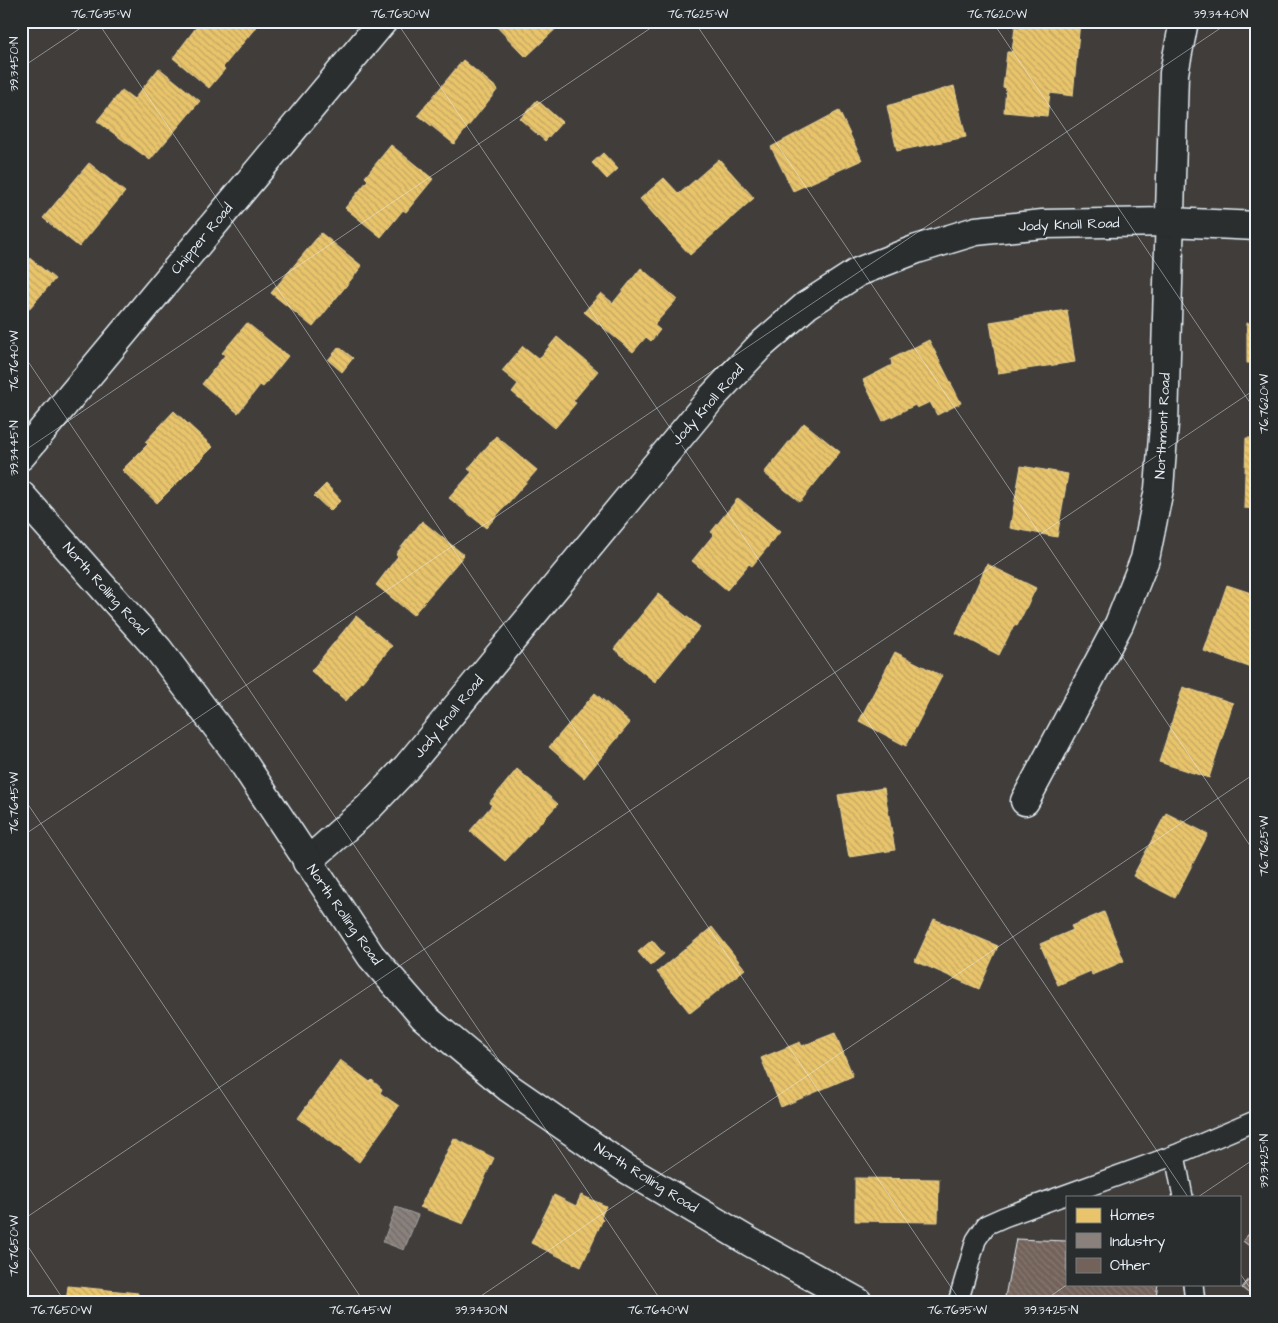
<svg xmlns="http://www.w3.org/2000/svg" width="1278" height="1323" font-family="'Architects Daughter',sans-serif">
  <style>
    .homes { fill: url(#homes-back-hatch); stroke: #e9d295 }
    .industry { fill: url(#industry-back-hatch); stroke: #a6a3a1 }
    .building { fill: url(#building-back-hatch); stroke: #e8f1f8 }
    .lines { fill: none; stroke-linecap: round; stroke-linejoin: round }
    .service-casing { stroke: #e8f1f8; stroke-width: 22 }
    .minor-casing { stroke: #e8f1f8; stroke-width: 31 }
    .primary-casing { stroke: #e8f1f8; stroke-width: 31 }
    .service { stroke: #2a2d2e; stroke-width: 19 }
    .minor { stroke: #2a2d2e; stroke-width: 28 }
    .primary { stroke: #2a2d2e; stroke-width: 28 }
    .ticks { fill: none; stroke: #e8f1f8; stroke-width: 1; stroke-opacity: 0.45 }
    .labels { text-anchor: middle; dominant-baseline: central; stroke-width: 5; stroke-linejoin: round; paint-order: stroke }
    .street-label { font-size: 14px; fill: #e8f1f8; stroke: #2a2d2e }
    .neatline { fill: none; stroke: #e8f1f8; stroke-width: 2 }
    .ticks-label { font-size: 12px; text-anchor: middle; fill: #e8f1f8 }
  </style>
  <defs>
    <pattern id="homes-back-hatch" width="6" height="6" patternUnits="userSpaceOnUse" patternTransform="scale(1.25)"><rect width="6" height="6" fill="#e9c46a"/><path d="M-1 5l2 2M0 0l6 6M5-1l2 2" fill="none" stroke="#c0a562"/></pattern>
    <pattern id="industry-back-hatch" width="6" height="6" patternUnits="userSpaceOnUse" patternTransform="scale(1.25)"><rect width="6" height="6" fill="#8a817c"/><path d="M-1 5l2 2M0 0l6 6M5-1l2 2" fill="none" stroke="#6f6a68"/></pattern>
    <pattern id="building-back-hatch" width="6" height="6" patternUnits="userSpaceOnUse" patternTransform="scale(1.25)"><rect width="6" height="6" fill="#72625a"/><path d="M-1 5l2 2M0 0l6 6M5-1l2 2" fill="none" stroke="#867972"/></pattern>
  </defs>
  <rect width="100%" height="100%" fill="#403d3b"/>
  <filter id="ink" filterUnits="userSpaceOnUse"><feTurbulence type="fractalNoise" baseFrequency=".02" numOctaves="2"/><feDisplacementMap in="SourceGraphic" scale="10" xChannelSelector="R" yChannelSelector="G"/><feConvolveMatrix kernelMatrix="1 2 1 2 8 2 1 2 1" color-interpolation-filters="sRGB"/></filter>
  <g filter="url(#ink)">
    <g class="homes">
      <path d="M201 21H261L223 67 225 69 209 88 173 58Z"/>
      <path d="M497 21H564L526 57 494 24Z"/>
      <path d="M1026 21H1080L1073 96 1050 93 1047 116 1004 112 1006 88 1003 87 1007 52H1012L1015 27 1026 28Z"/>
      <path d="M463 60 498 89 454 144 418 115Z"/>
      <path d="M159 68 200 101 150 160 97 121 122 90 134 99Z"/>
      <path d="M954 86 966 137 897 151 887 106Z"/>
      <path d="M537 100 562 122 545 141 520 119Z"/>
      <path d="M839 111 862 160 793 191 771 147Z"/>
      <path d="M1253 118H1257V158H1252Z"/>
      <path d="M391 145 433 179 406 212 403 210 381 237 345 208 368 180 365 177Z"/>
      <path d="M603 153 618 169 607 179 592 163Z"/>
      <path d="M719 159 754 198 690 255 640 199 664 178 679 194Z"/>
      <path d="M89 163 125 192 79 247 43 218Z"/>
      <path d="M321 233 362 266 313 327 271 293Z"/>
      <path d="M21 251 55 279 21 318Z"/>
      <path d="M641 268 677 299 654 325 660 330 651 341 646 337 633 352 584 312 601 293 613 303Z"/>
      <path d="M1067 310 1075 362 998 373 990 322Z"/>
      <path d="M247 323 288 356 263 387 260 385 238 413 202 384 225 355 222 353Z"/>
      <path d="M1247 323H1257V401H1250L1251 363H1247Z"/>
      <path d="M557 337 598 371 573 401 576 403 555 428 512 392 518 384 502 371 523 346 539 359Z"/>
      <path d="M929 340 961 403 937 415 930 402 917 408 915 405 883 421 863 380 892 365 891 359Z"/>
      <path d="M339 347 353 358 342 372 328 360Z"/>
      <path d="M174 411 213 447 157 503 122 470 148 444 145 442Z"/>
      <path d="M804 423 840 452 800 502 764 473Z"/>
      <path d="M496 436 537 470 486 528 449 498 472 472 468 469Z"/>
      <path d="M1246 438H1257V509L1244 508Z"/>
      <path d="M1021 466 1068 474 1057 537 1010 528Z"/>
      <path d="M326 484 341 500 330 511 314 496Z"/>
      <path d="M738 498 780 532 752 566 749 564 727 590 692 561 714 534 711 532Z"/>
      <path d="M422 521 464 555 413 615 376 585 398 556 396 554Z"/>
      <path d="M987 564 1036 588 1017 626 1014 625 999 655 956 633Z"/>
      <path d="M1227 585 1257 595V644L1249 667 1204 651Z"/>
      <path d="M658 594 700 627 655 682 614 649Z"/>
      <path d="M356 616 392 646 346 701 311 671Z"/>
      <path d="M895 652 942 676 906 746 859 721Z"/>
      <path d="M1183 687 1233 703 1209 778 1159 762Z"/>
      <path d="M595 693 630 723 584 778 549 747Z"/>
      <path d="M517 769 558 804 505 861 470 831 492 805 489 803Z"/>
      <path d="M884 788 895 850 849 857 838 795Z"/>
      <path d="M1166 813 1208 834 1175 898 1133 876Z"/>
      <path d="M1104 912 1124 961 1092 975 1091 971 1058 985 1040 944 1073 930 1071 926Z"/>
      <path d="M934 919 998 946 979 989 915 961Z"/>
      <path d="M712 927 745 969 690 1013 657 972Z"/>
      <path d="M652 940 664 954 650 966 638 952Z"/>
      <path d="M835 1033 853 1076 781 1107 761 1058 800 1042 802 1046Z"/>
      <path d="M340 1060 370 1082 372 1080 382 1089 380 1093 399 1106 359 1162 298 1118Z"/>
      <path d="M454 1138 494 1158 463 1224 420 1207Z"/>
      <path d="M855 1178 939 1179 938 1222 855 1221Z"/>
      <path d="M554 1195 576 1206 581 1195 606 1206 601 1217 603 1219 581 1267 531 1243Z"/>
      <path d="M21 1277 29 1278 27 1302H21Z"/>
      <path d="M68 1286 138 1293 137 1302H66Z"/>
    </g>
    <path class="industry" d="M396 1207 418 1215 404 1250 383 1242Z"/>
    <g class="building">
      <path d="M1257 1224V1252L1243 1241Z"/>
      <path d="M1016 1239 1067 1241V1284H1158L1155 1302H1004Z"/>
      <path d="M1257 1269V1300L1242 1288Z"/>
    </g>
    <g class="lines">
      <defs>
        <g id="service">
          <path d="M1183 1197 1175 1155 1257 1120"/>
          <path d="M1193 1284 1195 1302"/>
          <path d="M958 1302 976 1240 986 1225 1004 1217 1175 1155"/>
        </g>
        <g id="minor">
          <path d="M21 456 383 21"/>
          <path d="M1025 801 1119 624 1145 559 1159 489 1164 424 1174 73 1184 21"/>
          <path d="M307 862 369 807 407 767 713 396 760 346 807 305 858 272 917 249 976 231 1043 224 1170 222 1257 226"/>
        </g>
        <path id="primary" d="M21 495 158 649 236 752 371 956 424 1017 509 1088 625 1168 750 1242 858 1302"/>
      </defs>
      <use href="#service" class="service-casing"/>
      <use href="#minor" class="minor-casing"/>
      <use href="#primary" class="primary-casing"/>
      <use href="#service" class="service"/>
      <use href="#minor" class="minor"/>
      <use href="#primary" class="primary"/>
    </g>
  </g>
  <path class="ticks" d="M97 21 961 1302M396 21 1188 1197M694 21 1257 856M992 21 1257 413M21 68 91 21M21 351 662 1302M21 453 661 21M21 794 364 1302M21 837 1231 21M1198 1197 1257 1157M21 1221 1257 388M21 1236 65 1302M1239 1272 1257 1298M472 1302 1257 772M1042 1302 1068 1284"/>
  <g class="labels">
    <g class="street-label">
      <text transform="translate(1069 225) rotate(-2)">Jody Knoll Road</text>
      <text transform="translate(202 239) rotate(-50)">Chipper Road</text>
      <text transform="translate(708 405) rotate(-49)">Jody Knoll Road</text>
      <text transform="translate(1163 426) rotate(-87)">Northmont Road</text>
      <text transform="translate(105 589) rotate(48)">North Rolling Road</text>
      <text transform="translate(449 717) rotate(-51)">Jody Knoll Road</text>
      <text transform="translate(344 915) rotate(55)">North Rolling Road</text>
      <text transform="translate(646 1178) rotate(32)">North Rolling Road</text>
    </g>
  </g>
  <rect width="1278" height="1323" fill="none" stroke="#2a2d2e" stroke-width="55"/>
  <rect x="1066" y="1196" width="175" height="90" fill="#2a2d2e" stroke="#767b7f"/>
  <rect x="1076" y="1208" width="25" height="15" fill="#e9c46a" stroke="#767b7f"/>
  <text x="1110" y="1220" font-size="15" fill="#e8f1f8">Homes</text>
  <rect x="1076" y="1233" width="25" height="15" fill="#8a817c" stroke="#767b7f"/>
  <text x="1110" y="1246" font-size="15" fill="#e8f1f8">Industry</text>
  <rect x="1076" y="1258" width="25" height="15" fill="#72625a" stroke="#767b7f"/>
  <text x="1110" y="1270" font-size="15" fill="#e8f1f8">Other</text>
  <rect x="28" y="28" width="1222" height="1268" class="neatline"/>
  <g class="ticks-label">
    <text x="101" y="18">76.7635°W</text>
    <text x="400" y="18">76.7630°W</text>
    <text x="698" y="18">76.7625°W</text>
    <text x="997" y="18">76.7620°W</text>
    <text x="1221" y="18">39.3440°N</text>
    <text transform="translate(14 64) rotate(-90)" y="4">39.3450°N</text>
    <text transform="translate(14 361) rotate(-90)" y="4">76.7640°W</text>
    <text transform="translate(1264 404) rotate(-90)" y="4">76.7620°W</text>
    <text transform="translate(14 448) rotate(-90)" y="4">39.3445°N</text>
    <text transform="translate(14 803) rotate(-90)" y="4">76.7645°W</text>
    <text transform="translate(1264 846) rotate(-90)" y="4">76.7625°W</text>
    <text transform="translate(1264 1161) rotate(-90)" y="4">39.3425°N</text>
    <text transform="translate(14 1246) rotate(-90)" y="4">76.7650°W</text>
    <text x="61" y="1314">76.7650°W</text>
    <text x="360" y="1314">76.7645°W</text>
    <text x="481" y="1314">39.3430°N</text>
    <text x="658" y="1314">76.7640°W</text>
    <text x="957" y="1314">76.7635°W</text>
    <text x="1051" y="1314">39.3425°N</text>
  </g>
</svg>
